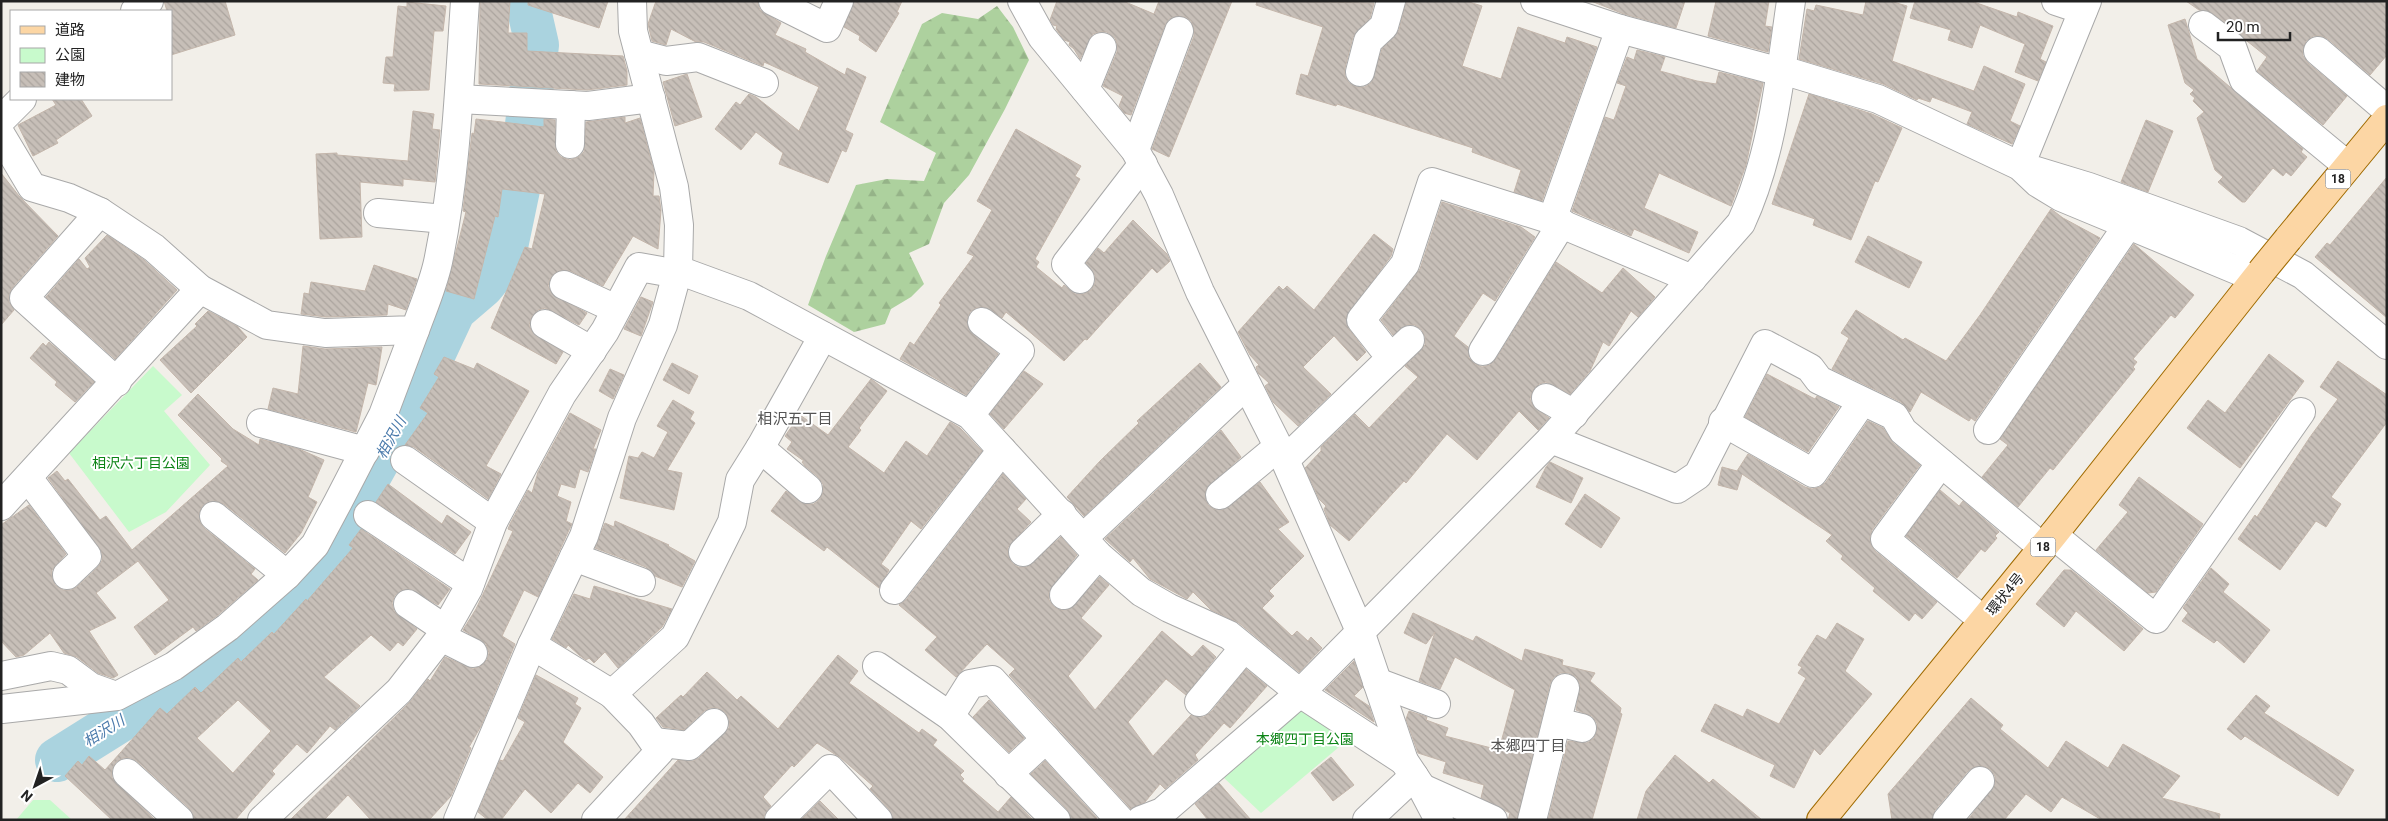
<svg xmlns="http://www.w3.org/2000/svg" width="2388" height="821" font-family="Roboto,'Noto Sans JP',sans-serif">
  <style>
    .forest { fill: url(#forest-firs) }
    .park { fill: #c8facc }
    .lines { fill: none; stroke-linecap: round; stroke-linejoin: round }
    .river { stroke: #aad3df; stroke-width: 44 }
    .building { fill: url(#building-back-hatch); stroke: #c4b6ab; fill-rule: evenodd }
    .minor-casing { stroke: #a9a9a9; stroke-width: 30 }
    .major-casing { stroke: #a06b00; stroke-width: 30 }
    .minor { stroke: #fff; stroke-width: 28 }
    .major { stroke: #fcd6a4; stroke-width: 28 }
    .major-bridge-casing { stroke: #a06b00; stroke-width: 30; stroke-linecap: butt }
    .major-bridge { stroke: #fcd6a4; stroke-width: 28 }
    .labels { text-anchor: middle; dominant-baseline: central; stroke-width: 4; stroke-linejoin: round; paint-order: stroke }
    .shield { fill: #fff; stroke: #646464; stroke-width: 1 }
    .shield-label { font-size: 12px; font-weight: bold; fill: #222 }
    .park-label { font-size: 14px; fill: #0c8416; stroke: #fff }
    .street-label { font-size: 14px; fill: #222; stroke: #fff }
    .neighbourhood-label { font-size: 15px; fill: #555; stroke: #fff }
    .water-label { font-size: 15px; font-style: italic; fill: #4a7aab; stroke: #fff }
  </style>
  <defs>
    <pattern id="forest-firs" width="22" height="20" patternUnits="userSpaceOnUse" patternTransform="scale(1.25)"><rect width="22" height="20" fill="#add19e"/><path d="M5 1l3.5 6h-7zM16 11l3.5 6h-7z" fill="#95b388"/></pattern>
    <pattern id="building-back-hatch" width="6" height="6" patternUnits="userSpaceOnUse" patternTransform="scale(1.25)"><rect width="6" height="6" fill="#c7bfb8"/><path d="M-1 5l2 2M0 0l6 6M5-1l2 2" fill="none" stroke="#aba49e"/></pattern>
  </defs>
  <rect width="100%" height="100%" fill="#f2efe9"/>
  <path class="forest" d="M997 6 1013 27 1029 60 1005 109 969 175 944 203 929 244 909 253 924 284 911 297 891 309 885 324 854 332 808 305 826 256 856 185 887 179 924 181 936 153 880 122 922 24 942 13 978 19Z"/>
  <g class="park">
    <path d="M153 366 182 395 164 411 210 465 166 512 129 532 69 453Z"/>
    <path d="M1305 701 1352 736 1261 813 1222 776Z"/>
    <path d="M33 800H50L72 820H16Z"/>
  </g>
  <g class="lines">
    <path class="river" d="M57 760 191 676 317 570 339 541 358 496 413 398 454 310 482 286 503 261 520 180 537 45 527 1"/>
  </g>
  <g class="building">
    <path d="M164 1H225L235 35 171 55V11H167Z"/>
    <path d="M480 1H510L508 33H527V51L623 56 627 71V85L587 90 479 84Z"/>
    <path d="M528 1H608L599 28 528 5Z"/>
    <path d="M656 1H757L760 10 781 23 775 35 806 49 805 52 845 75 847 68 866 77 845 130 853 134 846 152 842 150 828 183 779 164 783 153 756 132 741 150 715 129 736 102 740 105 749 94 756 97 799 131 819 87 764 62 763 66 704 42H696L671 29 666 45 652 41 648 24Z"/>
    <path d="M854 1H902L897 12 899 13 876 52 859 40 860 36 844 27Z"/>
    <path d="M1057 1H1123L1154 14 1159 1H1232L1169 157 1152 149 1194 36V29L1191 21 1185 17 1177 16 1169 19 1165 25 1131 115 1124 113 1119 106 1123 96 1103 86 1117 52V44L1115 38 1107 32H1099L1093 34 1080 59 1074 49 1069 45 1070 42 1064 40 1056 29 1057 26 1053 25 1050 20Z"/>
    <path d="M1257 1 1374 3 1370 18 1353 37 1345 68V76L1349 83 1357 87H1365L1371 83 1382 49 1399 30 1406 1H1466L1482 6 1462 66 1501 79 1518 27 1565 43 1567 37 1597 47 1542 201 1514 192 1521 170 1472 152 1473 148 1337 104 1336 106 1296 94 1301 74 1308 76 1323 27 1256 5Z"/>
    <path d="M1591 1H1685L1676 28 1624 14Z"/>
    <path d="M1716 1H1769L1765 26 1772 27 1768 52 1708 36Z"/>
    <path d="M1866 1H1890L1907 6 1892 61 1974 91 1984 66 2025 84 2010 121 2020 126 2012 144 1967 124 1972 112 1932 97 1930 102 1918 98 1917 100 1883 84 1799 59 1807 9 1814 11 1816 5 1863 15Z"/>
    <path d="M1915 1H1971L2017 17 2018 12 2053 26 2040 59 2046 62 2038 81 2015 72 2025 44 1980 25 1972 48 1948 40 1951 30 1910 18Z"/>
    <path d="M2186 1H2387V55L2370 75 2328 39 2321 36H2313L2306 41 2303 49V56L2308 63 2347 96 2323 125 2257 71 2267 57 2212 13 2199 10Z"/>
    <path d="M407 2 446 6 443 31H434L429 90 394 91 395 84 383 83 386 57H393L398 6 407 7Z"/>
    <path d="M2185 19 2197 59 2303 149 2301 152 2307 157 2291 176 2286 172 2283 176 2273 168 2245 202H2242L2218 182 2223 177 2215 170 2197 118 2204 112 2193 101 2195 98 2190 94 2194 90 2185 83 2168 25Z"/>
    <path d="M1637 50 1665 57 1660 71 1697 81 1716 84 1719 72 1763 83 1746 165 1731 206 1659 173 1644 208 1698 232 1689 253 1634 229 1631 236 1572 211 1605 117 1614 120 1626 86 1617 83 1627 57 1634 60Z"/>
    <path d="M687 74 702 117 675 126 663 82Z"/>
    <path d="M1809 94 1872 114 1902 128 1878 182 1875 181 1851 240 1813 225 1815 219 1772 204Z"/>
    <path d="M52 99H81L92 116 56 140 58 143 33 156 18 125 56 105Z"/>
    <path d="M413 111 434 114 432 129 440 130 435 182 403 179V186L360 182 362 237 320 239 316 154 337 153V155L408 161Z"/>
    <path d="M625 117V123L640 118 654 171 653 196H659L661 210 658 249 633 236 603 286 570 271 562 270 555 273 550 279 548 286 552 294 587 313 579 325 545 308 538 310 532 316 529 325 532 332 563 352 556 364 491 328 525 247 532 249 545 194 502 189 498 217 495 216 474 299 446 291 466 212 463 211 472 133 474 134 476 119 544 127V119L555 120 556 151 561 157 570 160 578 157 584 152 586 122Z"/>
    <path d="M2146 120 2173 131 2148 192 2121 182Z"/>
    <path d="M1016 129 1081 166 1075 176 1080 179 1035 259 1039 262 1036 267 1062 288 1064 285 1075 294H1084L1091 290 1095 283V275L1086 263 1098 248 1104 253 1133 220 1167 254 1170 261 1157 273 1152 268 1087 340 1085 339 1064 361 1006 312 1002 318 984 307 976 308 970 312 967 320 968 328 998 354 966 395 900 359 910 342 914 345 941 305 939 303 974 256 967 253 992 210 977 201Z"/>
    <path d="M1 173 19 196 58 236 12 288 9 295V302L14 310 1 325Z"/>
    <path d="M2387 177V318L2315 257 2327 243 2330 245Z"/>
    <path d="M1442 202 1521 227 1535 237 1495 301 1483 293 1454 336 1468 347 1469 358 1475 364 1482 367 1490 365 1496 359 1556 262 1602 293 1623 268 1655 297 1638 317 1631 311 1609 346 1603 342 1590 371 1570 394 1546 382 1539 384 1533 390 1530 399 1533 406 1549 418 1538 430 1519 411 1477 460 1447 434 1406 483 1404 481 1349 541 1330 525 1324 509 1326 506 1319 499 1305 468 1321 451V447L1355 414 1369 428 1418 377 1405 366 1425 345V337L1422 330 1415 325H1407L1393 335 1381 320 1420 269Z"/>
    <path d="M2051 209 2063 218 2100 238 1975 421 1971 418 1969 421 1921 392 1910 412 1901 402 1832 369 1849 338 1841 333 1856 310 1903 340 1905 338 1946 361 1980 315Z"/>
    <path d="M1374 234 1393 249 1391 256 1346 317 1349 329 1366 352 1357 361 1334 336 1303 367 1331 394 1298 426 1273 402 1265 386 1269 383 1258 373 1256 367 1259 365 1250 355 1238 332 1279 286 1283 290 1287 286 1314 310Z"/>
    <path d="M107 235 144 260 177 290 115 359 46 297 79 259 87 269 90 267 85 258Z"/>
    <path d="M1868 236 1922 262 1909 288 1855 262Z"/>
    <path d="M2134 244 2194 295 2175 318 2171 315 2133 359 2137 362 2133 367 2135 369 2053 470 2050 468 2018 507 1982 477 2008 445 2000 439Z"/>
    <path d="M374 265 417 279 406 310 388 304 387 315 326 317 301 314 304 293 309 294 311 282 365 291Z"/>
    <path d="M641 297 653 302 641 336 624 329Z"/>
    <path d="M208 311 237 326 247 337 191 393 160 360 197 326 195 324Z"/>
    <path d="M49 342 94 382 75 402 55 385 57 382 30 358 43 343 46 346Z"/>
    <path d="M303 346 325 349 382 347 376 385 368 383 356 432 268 409 273 388 298 394Z"/>
    <path d="M2269 354 2304 381 2240 468 2187 428 2208 400 2225 413Z"/>
    <path d="M444 357 474 369 477 363 529 391 486 466 501 474 488 499 414 447 405 445 428 413 420 408 439 377 434 374Z"/>
    <path d="M2338 361 2387 395V422L2331 497 2341 504 2326 527 2316 521 2280 570 2238 539 2255 515 2257 517 2310 437 2338 399 2320 387Z"/>
    <path d="M672 363 698 376 689 394 663 380Z"/>
    <path d="M1200 363 1221 387 1084 516 1067 497 1100 461 1139 423 1137 421Z"/>
    <path d="M610 369 624 375 613 399 599 391Z"/>
    <path d="M1024 371 1043 384 1004 429 990 414Z"/>
    <path d="M1767 374 1815 399 1817 396 1839 407 1808 452 1745 417Z"/>
    <path d="M871 379 887 391 859 428 861 430 848 447 884 473 906 441 927 456 950 422 960 428 982 451 921 529 911 521 881 564 889 570 879 588 827 547 824 551 771 511 786 491 806 504H814L820 499 823 492V484L818 477 805 466 802 462 804 461 787 449 792 442 785 436 800 415 828 435Z"/>
    <path d="M198 394 233 429 259 445 260 439 299 449 324 460 308 497 317 502 301 533 285 553 224 504 216 501 208 502 202 506 199 513 200 522 204 528 255 569 251 574 258 580 218 615 196 631 193 627 155 655 134 627 169 600 138 561 96 593 116 618 89 631 118 675 113 678 98 673 77 657 64 653 50 633 24 655 16 657 1 641V525L29 505 66 554 52 570V578L55 585 63 590H71L77 587 98 567 102 561V553L48 478 57 471 65 481 68 479 100 520 106 516 132 550 228 466 221 461 222 459 178 415Z"/>
    <path d="M673 400 694 412 690 419 695 423 667 470 682 473 674 510 620 498 629 456 638 458 642 452 654 458 668 432 657 426Z"/>
    <path d="M570 413 601 430 593 449H596L588 472 580 469 575 488 561 484 557 496 571 502 566 521 572 524 569 530 538 597 524 590 502 636 515 644 481 726 469 747 471 748 451 796 429 820H371L348 795 324 820H290L410 702 428 679 430 681 445 657 473 669 481 666 487 660 489 653 486 644 463 630 476 609 513 531 508 529 510 524 528 490 532 493 538 472Z"/>
    <path d="M1868 421 1883 428 1893 443 1920 465 1872 530 1870 537 1871 545 1875 551 1937 602 1922 619 1915 613 1909 621 1873 591 1875 588 1841 559 1843 556 1826 541 1832 535 1742 474 1737 490 1718 485 1722 467 1737 471 1748 454 1805 487 1812 489 1820 487 1826 482Z"/>
    <path d="M1221 430 1241 457 1206 489 1205 497 1208 505 1214 509 1223 510 1260 482 1289 522 1278 529 1304 556 1269 591 1274 596 1262 608 1292 636 1297 631 1308 641 1311 637 1322 648 1299 672 1239 623 1211 610 1193 592 1187 599 1150 579 1133 558 1130 562 1105 539Z"/>
    <path d="M1550 462 1583 478 1571 503 1536 487 1546 467Z"/>
    <path d="M1003 474 1026 499 1017 509 1031 522 1008 547V555L1012 563 1018 567H1027L1061 537 1077 555 1049 592V600L1054 607 1062 610 1070 609 1100 577 1109 585 1081 618 1102 636 1068 676 1095 710 1162 631 1192 657 1203 645 1216 657 1186 695 1166 679 1128 722 1153 756 1191 715 1204 717 1211 712 1246 669 1267 686 1230 728 1224 723 1195 755 1198 760 1165 789 1160 784 1145 802 1131 809 1009 675 1015 669 987 644 956 677 925 650 937 637 899 605 906 600Z"/>
    <path d="M2139 477 2203 524 2156 592 2148 593 2096 550 2128 512 2119 505Z"/>
    <path d="M388 484 442 524 447 515 471 532 455 554 376 502Z"/>
    <path d="M1940 490 1959 506 1963 501 1999 532 1995 536 1997 538 1985 552 1981 549 1957 578 1906 536Z"/>
    <path d="M1585 494 1620 518 1601 548 1565 524Z"/>
    <path d="M615 521 669 545 668 546 695 561 682 587 655 576 646 567 595 548 605 523 614 527Z"/>
    <path d="M361 529 450 589 438 605 410 589 402 590 395 595 392 603 394 611 417 629 403 646 398 642 390 651 371 635 324 677 360 706 335 730 330 726 307 753 297 744 272 771 275 774 235 820H194L189 808 137 761 131 758H123L116 762 112 769V778L155 820H112L65 776 78 761 82 765 89 756 105 770 160 708 167 714 195 687 201 693 238 658 241 662 272 632 274 634 306 599 307 601 353 548 349 545ZM238 700 271 731 233 773 197 738Z"/>
    <path d="M2211 568 2229 584 2223 592 2270 630 2244 663 2217 640 2214 643 2182 621 2188 613 2183 608Z"/>
    <path d="M2064 570H2071L2143 629 2124 651 2076 611 2064 627 2036 604Z"/>
    <path d="M594 586 672 609 662 627 618 668 605 652 594 663 589 658 586 660 579 655 568 645 566 648 552 639 574 594 590 599Z"/>
    <path d="M1413 613 1473 641 1476 636 1522 661 1525 649 1563 660 1562 665 1595 673 1590 681 1621 708 1620 713 1622 714 1592 820H1548L1568 741 1587 743 1594 738 1597 731V723L1592 716 1576 710 1580 684 1576 677 1569 673H1560L1553 678 1550 684 1517 820H1508L1510 813 1481 798 1484 785 1443 773 1446 762 1418 753 1406 719 1409 711 1427 717 1426 720 1448 728 1445 736 1499 750 1515 690 1455 657 1440 689 1419 681 1435 632 1426 644 1404 633Z"/>
    <path d="M1837 623 1864 639 1845 671 1872 694 1820 755 1814 749 1794 788 1770 776 1775 765 1701 731 1715 704 1743 717 1747 709 1779 724 1806 678 1798 673 1802 667 1798 665 1817 635 1826 640Z"/>
    <path d="M838 655 858 671 849 683 919 733 922 729 937 740 933 745 964 771 960 775 964 779 962 781 998 812 1011 797 1033 820H893L889 809 870 789 873 786 841 758 817 743 794 767 792 765 763 797 771 806 764 816V820H624L678 760 693 761 699 758 729 728V719L725 712 718 708H710L704 711 684 730 663 727 656 718 681 695 683 697 707 672 737 700 741 696 778 729Z"/>
    <path d="M1354 661 1363 687 1354 696 1369 706 1374 722 1325 690Z"/>
    <path d="M536 675 578 698 575 704 581 708 563 742 603 777 590 793 578 783 551 813 525 789 501 820H488L478 812 500 760 503 761 525 722 518 718Z"/>
    <path d="M2256 695 2270 706 2264 713 2354 770 2338 796 2245 736 2241 740 2227 729Z"/>
    <path d="M1971 698 2003 725 2000 729 2048 768 2066 741 2108 768 2123 744 2180 776 2162 798 2220 814 2219 820H2102L2062 797 2051 812 2026 794 2004 820H1968L1995 784V776L1990 769 1982 766 1974 767 1968 771 1935 810 1932 820H1892L1888 794Z"/>
    <path d="M989 700 1024 738 1009 752 973 717Z"/>
    <path d="M1675 755 1709 783 1713 779 1762 820H1637L1646 791Z"/>
    <path d="M1331 757 1354 785 1333 801 1311 773Z"/>
    <path d="M1045 761 1097 818 1095 820H1071L1067 809 1031 774Z"/>
    <path d="M1219 783 1251 820H1208L1195 804Z"/>
    <path d="M820 801 839 820H801Z"/>
  </g>
  <g class="lines">
    <defs>
      <g id="minor">
        <path d="M773 1 827 28 839 1"/>
        <path d="M1022 1 1042 37 1135 150 1159 195 1200 292 1285 460 1360 631 1404 761 1422 788 1439 820"/>
        <path d="M1535 1 1620 29 1766 68 1792 73 1878 99 2020 166 2038 183 2061 197 2256 278"/>
        <path d="M2056 1 2083 10"/>
        <path d="M2087 1 2020 166 2089 187 2239 241 2303 275 2387 345"/>
        <path d="M135 11 149 1"/>
        <path d="M2203 25 2232 47 2244 80 2348 166"/>
        <path d="M2318 51 2387 110"/>
        <path d="M639 54 666 61 698 57 764 83"/>
        <path d="M1360 72 1368 41 1384 26 1391 1"/>
        <path d="M1085 89 1102 47"/>
        <path d="M459 99 588 106 651 98"/>
        <path d="M1 120 22 99"/>
        <path d="M1 135 32 187 69 198 100 212 154 248 200 289 267 325 325 333 415 330C423 308 433 285 438 262 456 176 459 88 465 1"/>
        <path d="M570 144 571 105"/>
        <path d="M1135 150 1179 31"/>
        <path d="M100 212 24 298 117 382"/>
        <path d="M378 213 445 219"/>
        <path d="M1552 220 1620 29"/>
        <path d="M1080 279 1066 264 1143 164"/>
        <path d="M564 285 616 309"/>
        <path d="M545 324 592 351"/>
        <path d="M1483 351 1562 223"/>
        <path d="M1391 358 1410 340"/>
        <path d="M1546 398 1574 414"/>
        <path d="M970 415 1020 351 982 322"/>
        <path d="M1723 422 1813 473 1862 402"/>
        <path d="M261 423 365 451"/>
        <path d="M1988 430 2128 225"/>
        <path d="M1551 439 1677 489 1698 475 1765 344 1810 368 1819 380 1894 416 1903 431 2043 548"/>
        <path d="M405 460 493 522"/>
        <path d="M1285 460 1391 358 1361 320 1405 264 1432 182 1552 220 1692 279"/>
        <path d="M1941 463 1885 539 1983 620"/>
        <path d="M28 478 87 556 67 575"/>
        <path d="M808 489 760 448 823 336"/>
        <path d="M1220 495 1278 447"/>
        <path d="M1 506 200 289"/>
        <path d="M368 515 470 583"/>
        <path d="M214 516 287 575"/>
        <path d="M2053 535 2156 619 2301 412"/>
        <path d="M1083 538 1246 385"/>
        <path d="M1023 552 1062 514"/>
        <path d="M574 557 641 582"/>
        <path d="M894 590 1002 450"/>
        <path d="M1064 595 1098 555"/>
        <path d="M408 604 445 629"/>
        <path d="M441 637 473 653"/>
        <path d="M532 645 612 694 641 724 660 751 596 820"/>
        <path d="M877 666 950 716 1056 820"/>
        <path d="M1 676 51 666 68 670 91 687 116 696"/>
        <path d="M1377 682 1436 704"/>
        <path d="M612 694 675 637 732 522 740 480 760 448"/>
        <path d="M1199 702 1244 648"/>
        <path d="M2 709 117 696 174 666 228 627 287 575 315 545 338 502 383 415 415 330"/>
        <path d="M950 716 970 684 992 680 1120 820"/>
        <path d="M1557 722 1582 728"/>
        <path d="M654 742 689 746 714 723"/>
        <path d="M127 773 179 820"/>
        <path d="M1008 774 1046 739"/>
        <path d="M1422 788 1493 820"/>
        <path d="M262 820 399 691 441 637 468 589 493 522 562 394 605 331 639 267 667 272 678 270 749 296 970 415 1098 555 1141 592 1169 608 1229 635 1300 693 1404 761"/>
        <path d="M458 820 532 645 584 536 622 418 663 325 678 270 679 225 674 187 633 31 632 1"/>
        <path d="M779 820 830 769 878 820"/>
        <path d="M1141 820 1162 812 1300 693 1551 439 1741 223C1773 154 1780 76 1791 1"/>
        <path d="M1367 820 1414 776"/>
        <path d="M1532 820 1565 688"/>
        <path d="M1947 820 1980 781"/>
      </g>
      <g id="major">
        <path d="M2288 239 2387 119"/>
        <path d="M1821 820 2053 535 2261 272"/>
      </g>
    </defs>
    <use href="#minor" class="minor-casing"/>
    <use href="#major" class="major-casing"/>
    <use href="#minor" class="minor"/>
    <use href="#major" class="major"/>
    <defs>
      <path id="major-bridge" d="M2261 272 2288 239"/>
    </defs>
    <use href="#major-bridge" class="major-bridge-casing"/>
    <use href="#major-bridge" class="major-bridge"/>
  </g>
  <g class="labels">
    <g class="shield">
      <rect x="2325.5" y="169.5" width="25" height="19" rx="4"/>
      <rect x="2030.5" y="537.5" width="25" height="19" rx="4"/>
    </g>
    <g class="shield-label">
      <text x="2338" y="179">18</text>
      <text x="2043" y="547">18</text>
    </g>
    <g class="park-label">
      <text x="141" y="463">相沢六丁目公園</text>
      <text x="1305" y="739">本郷四丁目公園</text>
    </g>
    <g class="street-label">
      <text transform="translate(2005 594) rotate(-51)">環状4号</text>
    </g>
    <g class="neighbourhood-label">
      <text x="795" y="419">相沢五丁目</text>
      <text x="1528" y="746">本郷四丁目</text>
    </g>
    <g class="water-label">
      <text transform="translate(391 438) rotate(-61)">相沢川</text>
      <text transform="translate(104 731) rotate(-32)">相沢川</text>
    </g>
  </g>
  <rect width="2388" height="821" fill="none" stroke="#222222" stroke-width="5"/>
  <rect x="10" y="10" width="162" height="90" fill="#ffffff" stroke="#a7a7a7"/>
  <rect x="20" y="26" width="25" height="8" fill="#fcd6a4" stroke="#a7a7a7"/>
  <text x="55" y="35" font-size="15" fill="#222222">道路</text>
  <rect x="20" y="48" width="25" height="15" fill="#c8facc" stroke="#a7a7a7"/>
  <text x="55" y="60" font-size="15" fill="#222222">公園</text>
  <rect x="20" y="72" width="25" height="15" fill="url(#building-back-hatch)" stroke="#a7a7a7"/>
  <text x="55" y="85" font-size="15" fill="#222222">建物</text>
  <g transform="translate(35 786) rotate(220)" stroke="#ffffff" stroke-width="4" paint-order="stroke">
  <path d="M0-4L9 19L0 12L-9 19Z" fill="#222222"/>
  <text y="-8" font-size="14" font-weight="bold" text-anchor="middle" fill="#222222">N</text>
  </g>
  <path d="M2218 32v8h72v-8" fill="none" stroke="#222222" stroke-width="2.5"/>
  <text x="2226" y="32" font-size="15" fill="#222222" stroke="#ffffff" stroke-width="4" paint-order="stroke">20 m</text>
</svg>
